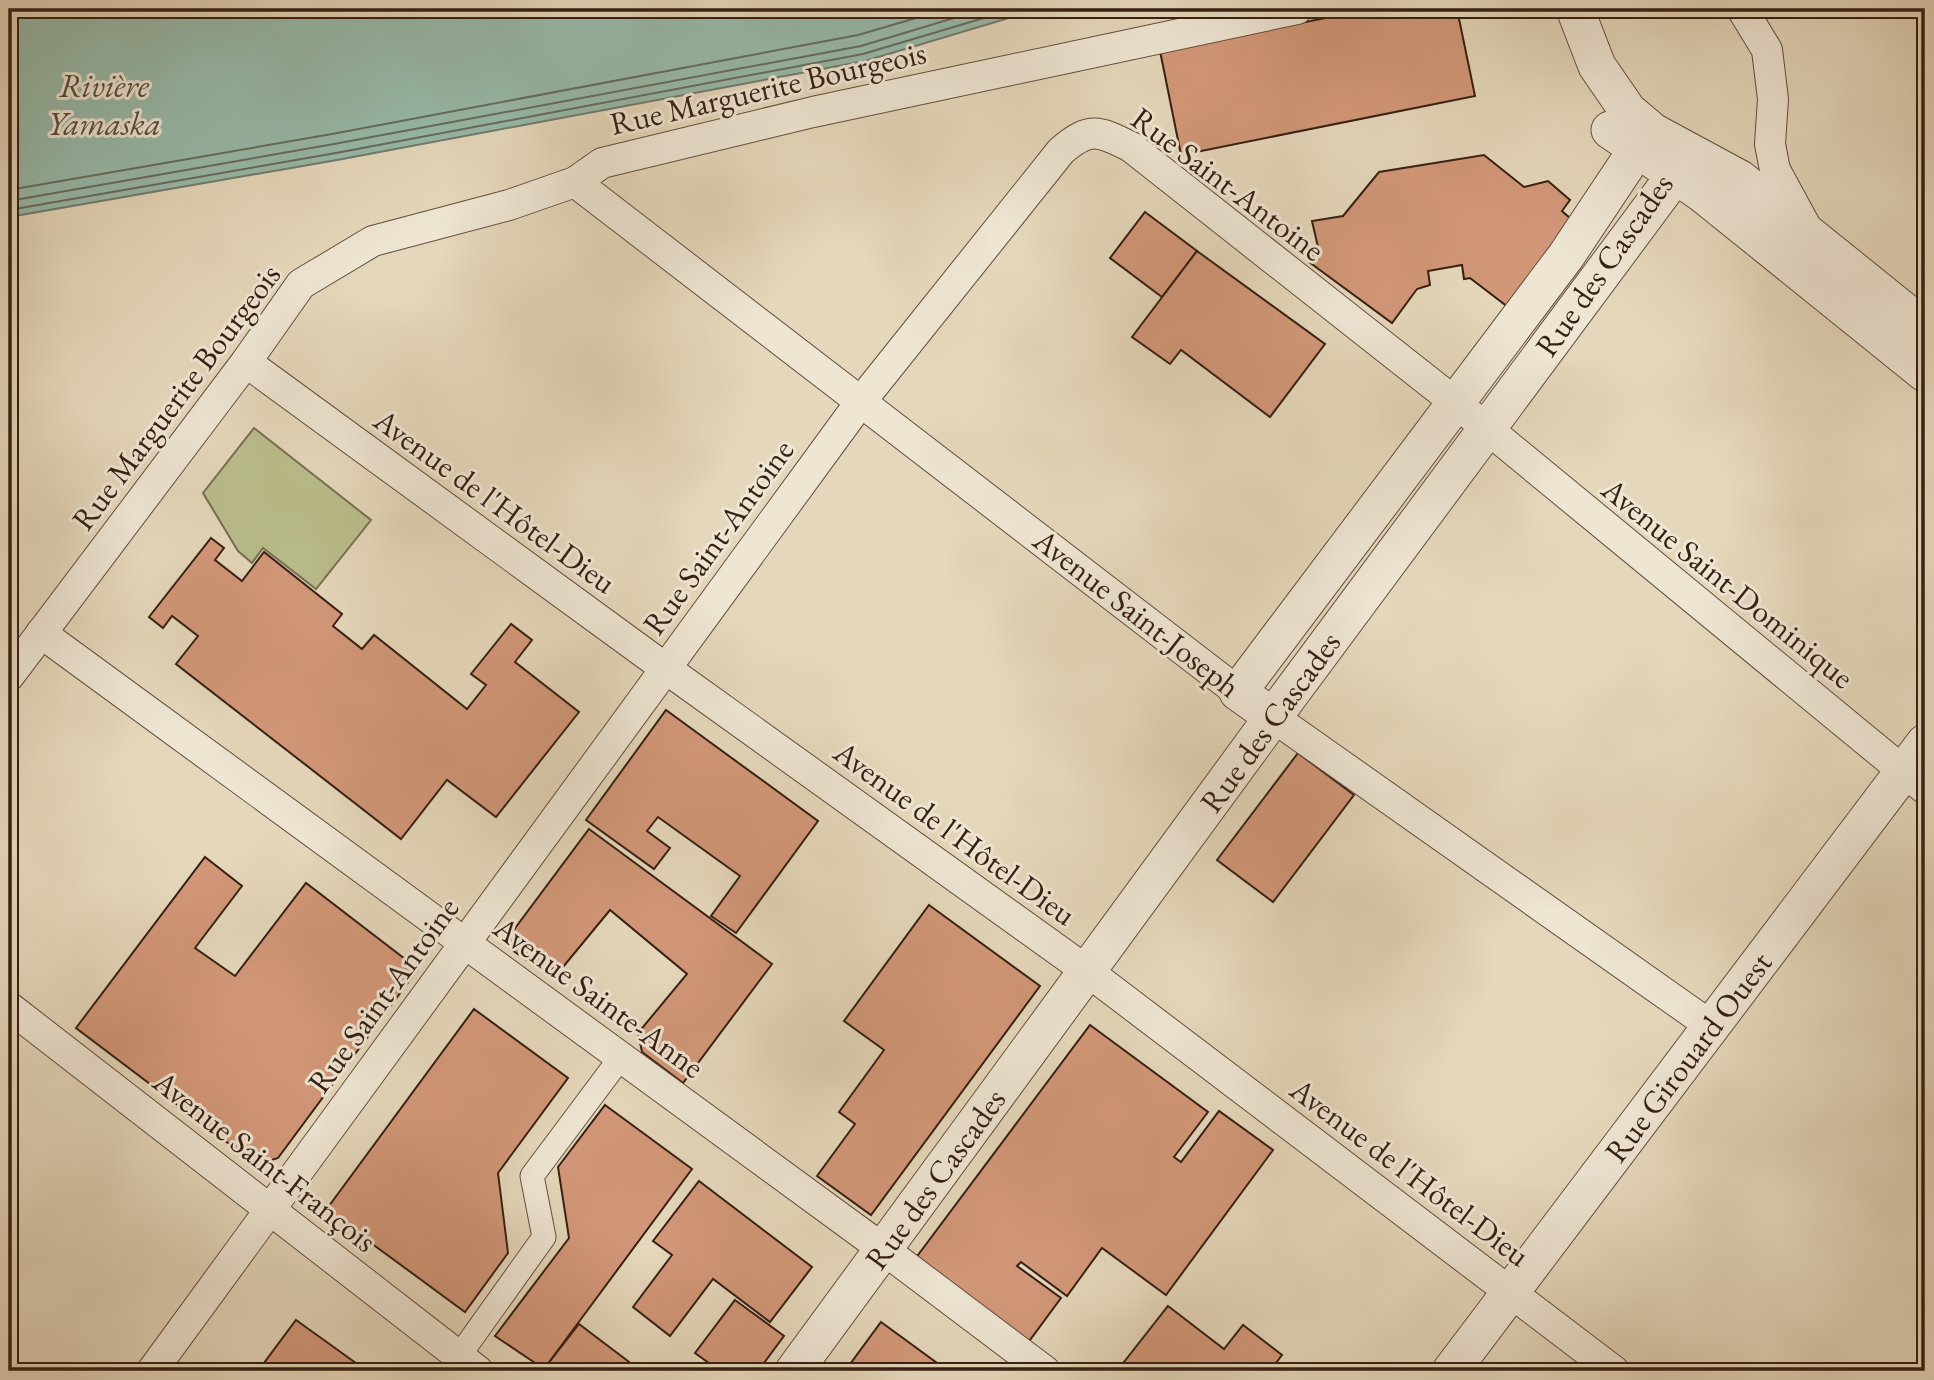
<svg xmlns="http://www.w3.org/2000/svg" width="1934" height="1380" font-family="'EB Garamond',serif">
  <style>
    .green { fill: #babd8c; stroke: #786e50; stroke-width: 2 }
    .water { fill: #97baaa; stroke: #707c6e; stroke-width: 2 }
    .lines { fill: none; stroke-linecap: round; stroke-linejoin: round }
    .shore { stroke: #666c5e; stroke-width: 2 }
    .building { fill: #d29778; stroke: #361f13; stroke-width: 2 }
    .pedestrian-casing { stroke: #624d3d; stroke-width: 25 }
    .minor-casing { stroke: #624d3d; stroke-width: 32 }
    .tertiary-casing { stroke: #624d3d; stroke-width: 39 }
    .pedestrian { stroke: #eee5d3; stroke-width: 23 }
    .minor { stroke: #eee5d3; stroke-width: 30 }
    .tertiary { stroke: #eee5d3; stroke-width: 37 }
    .labels { text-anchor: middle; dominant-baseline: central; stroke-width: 6; stroke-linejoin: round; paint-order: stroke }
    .street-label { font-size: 32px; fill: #361f13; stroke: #eee5d3 }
    .water-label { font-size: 33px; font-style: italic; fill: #534e40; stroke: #eee5d3 }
  </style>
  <rect width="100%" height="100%" fill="#e5d7bb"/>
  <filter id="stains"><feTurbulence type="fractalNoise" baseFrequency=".00286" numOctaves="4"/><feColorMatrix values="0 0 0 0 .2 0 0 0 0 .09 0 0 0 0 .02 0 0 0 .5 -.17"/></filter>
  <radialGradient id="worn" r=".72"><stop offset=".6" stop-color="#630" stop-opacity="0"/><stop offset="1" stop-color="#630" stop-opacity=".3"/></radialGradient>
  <path class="green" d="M254 428 371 520 316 589 263 548 252 563 238 551 203 493Z"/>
  <path class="water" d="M9 9H1039L865 61 337 160 9 217Z"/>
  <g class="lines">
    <g class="shore">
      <path d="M9 190 332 134 858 35 947 9"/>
      <path d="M9 201 334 144 861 46 984 9"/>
      <path d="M9 210 336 153 863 54 1014 9"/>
    </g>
  </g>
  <g class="building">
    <path d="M1371 9H1457L1475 96 1181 155 1160 51Z"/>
    <path d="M1484 155 1524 187 1548 181 1570 200 1562 211 1571 219 1508 307 1470 278 1464 279 1462 265 1428 271 1430 285 1417 289 1392 323 1309 262 1318 247 1312 221 1343 216 1379 172Z"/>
    <path d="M1145 212 1197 251 1162 297 1110 258Z"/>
    <path d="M1197 251 1325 344 1270 417 1181 350 1170 364 1132 337Z"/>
    <path d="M211 538 224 548 215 560 242 581 264 552 342 614 333 626 362 649 374 635 467 709 486 685 471 674 511 624 532 640 515 662 579 712 496 817 447 780 401 839 176 664 198 636 172 616 163 628 149 617Z"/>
    <path d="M666 710 818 821 736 933 711 916 740 876 658 817 647 831 670 848 654 869 586 820Z"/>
    <path d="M1298 753 1354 795 1273 902 1217 860Z"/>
    <path d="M589 829 772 964 683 1083 642 1052 638 1033 687 974 610 910 563 967 541 970 512 950 510 935Z"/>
    <path d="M205 857 242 886 195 948 235 976 306 883 418 969 278 1158 257 1165 76 1028Z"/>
    <path d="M929 905 1040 986 871 1215 817 1176 855 1124 839 1112 884 1050 844 1021Z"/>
    <path d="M474 1009 568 1078 498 1173 508 1253 465 1312 326 1210Z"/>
    <path d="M1090 1025 1208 1112 1174 1157 1181 1162 1219 1111 1273 1150 1166 1295 1102 1248 1067 1296 1021 1262 1017 1266 1061 1298 1027 1344 919 1266 918 1255Z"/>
    <path d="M605 1105 692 1169 544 1369 495 1336 569 1238 558 1167Z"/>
    <path d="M699 1181 812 1267 770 1322 713 1279 670 1336 633 1307 672 1255 653 1241Z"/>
    <path d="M735 1300 784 1336 758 1371H720L695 1353Z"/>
    <path d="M1168 1306 1224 1349 1243 1325 1282 1355 1270 1371H1117Z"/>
    <path d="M296 1320 367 1371H258Z"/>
    <path d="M881 1322 948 1371H845Z"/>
    <path d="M579 1324 641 1371H547L544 1369Z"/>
    <path d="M707 1362 720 1371H700Z"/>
  </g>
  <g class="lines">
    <defs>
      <path id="pedestrian" d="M459 1356 544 1237 532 1176 621 1057"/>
      <g id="minor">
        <path d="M1742 9 1767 50 1773 99 1770 144 1775 170 1807 229"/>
        <path d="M575 182 1238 692"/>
        <path d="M246 362 665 668 1087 971 1614 1371"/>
        <path d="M41 633 883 1249 1045 1371"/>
        <path d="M9 676 246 362 301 284 373 241 509 205 575 182 602 163 813 112 1297 9"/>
        <path d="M1273 717 1711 1026"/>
        <path d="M9 1007 478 1371"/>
        <path d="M152 1371 862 400 1061 151C1090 126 1099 131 1131 147L1456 403 1925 789"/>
      </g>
      <g id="tertiary">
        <path d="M1575 9 1597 66 1628 111 1653 132 1740 179 1925 328"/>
        <path d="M1610 130 1703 194 1925 373"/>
        <path d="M794 1371 1273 717 1676 174 1671 142 1638 148 1566 256 1238 692 1273 717"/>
        <path d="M1451 1371 1925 743"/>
      </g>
    </defs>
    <use href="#pedestrian" class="pedestrian-casing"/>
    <use href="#minor" class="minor-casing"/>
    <use href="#tertiary" class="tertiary-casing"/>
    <use href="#pedestrian" class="pedestrian"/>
    <use href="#minor" class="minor"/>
    <use href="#tertiary" class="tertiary"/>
  </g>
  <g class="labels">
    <g class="street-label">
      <text transform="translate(768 88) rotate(-13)">Rue Marguerite Bourgeois</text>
      <text transform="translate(1228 184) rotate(37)">Rue Saint-Antoine</text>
      <text transform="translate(1604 265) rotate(-55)">Rue des Cascades</text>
      <text transform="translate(176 397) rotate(-53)">Rue Marguerite Bourgeois</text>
      <text transform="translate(495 501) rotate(36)">Avenue de l'Hôtel-Dieu</text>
      <text transform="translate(718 537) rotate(-54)">Rue Saint-Antoine</text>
      <text transform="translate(1728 583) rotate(39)">Avenue Saint-Dominique</text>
      <text transform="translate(1137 613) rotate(38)">Avenue Saint-Joseph</text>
      <text transform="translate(1270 722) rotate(-54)">Rue des Cascades</text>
      <text transform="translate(955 833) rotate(36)">Avenue de l'Hôtel-Dieu</text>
      <text transform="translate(383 995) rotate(-54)">Rue Saint-Antoine</text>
      <text transform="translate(599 997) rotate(36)">Avenue Sainte-Anne</text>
      <text transform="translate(1688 1057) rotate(-53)">Rue Girouard Ouest</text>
      <text transform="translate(265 1161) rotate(38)">Avenue Saint-François</text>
      <text transform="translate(1410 1172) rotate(37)">Avenue de l'Hôtel-Dieu</text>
      <text transform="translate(935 1179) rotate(-54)">Rue des Cascades</text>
    </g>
    <g class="water-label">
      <text x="104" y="85">Rivière<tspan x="104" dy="38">Yamaska</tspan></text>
    </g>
  </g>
  <rect width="1934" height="1380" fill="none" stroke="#e5d7bb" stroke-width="35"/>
  <rect x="10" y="10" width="1913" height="1359" fill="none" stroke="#361f13" stroke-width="3.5"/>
  <rect x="18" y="18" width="1899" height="1345" fill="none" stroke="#361f13" stroke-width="2"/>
  <rect width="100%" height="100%" filter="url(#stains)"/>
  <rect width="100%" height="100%" fill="url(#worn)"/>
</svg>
